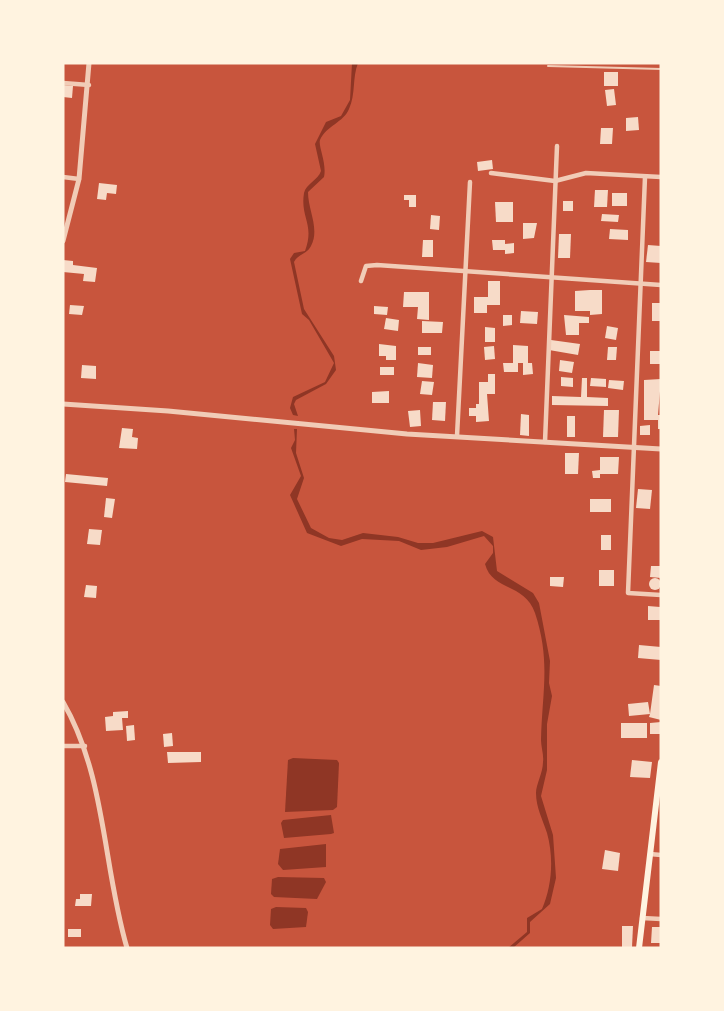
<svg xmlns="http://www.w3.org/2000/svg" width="724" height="1011" font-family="'PT Sans Narrow',sans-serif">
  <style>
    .water { fill: #8f3625 }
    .building { fill: #f7dbc8 }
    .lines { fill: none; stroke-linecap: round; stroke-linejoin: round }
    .service { stroke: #f1ccb7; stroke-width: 2 }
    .minor { stroke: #f1ccb7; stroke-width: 4.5 }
    .tertiary { stroke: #f1ccb7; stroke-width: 5 }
    .secondary { stroke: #fff3e0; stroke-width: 6 }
  </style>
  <rect width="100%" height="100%" fill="#c8553d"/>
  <g class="water">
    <path d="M352 63H358C352 78 356 94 349 109 344 122 326 126 320 140 318 146 327 163 324 177L308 192C308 210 320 229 311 246 307 254 298 254 294 262L304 309 334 356 336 370 326 384 296 400 294 404 298 416 293 415 290 408 293 397 325 382 334 363 309 320 302 314 290 259 294 253 305 251C315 224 300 218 304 193 306 184 318 180 321 171L315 144 326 122 341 116 350 100Z"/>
    <path d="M294 429H297L296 453 304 478 297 499 311 528 329 538 342 540 363 533 398 537 418 543H433L482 531 493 537 497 571 533 593 539 603 550 661 549 683 552 696 547 724V770L541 796 553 835 556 878 550 904 530 922V933L513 948H508L527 932V918L542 909C552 886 554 858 547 833 543 820 536 808 536 793 536 784 543 773 543 762 544 755 541 747 541 740 542 692 551 661 535 613 525 583 492 591 485 564L493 553V546L484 536 447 547 421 550 399 541 362 539 341 546 307 533 290 495 301 476 291 448 295 440Z"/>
    <path d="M293 758 337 760 339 763 337 807 333 810 285 812 288 760Z"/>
    <path d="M331 815 334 833 331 834 284 838 281 823 283 820Z"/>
    <path d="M326 844V867L283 870 278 864 280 849Z"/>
    <path d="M278 877 324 878 326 882 317 899 274 897 271 894 272 879Z"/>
    <path d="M276 907 306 908 308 912 306 927 273 929 270 925 271 909Z"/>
  </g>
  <g class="building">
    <rect x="604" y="72" width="14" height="14"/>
    <path d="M63 85 73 86 72 98 63 97Z"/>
    <path d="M614 89 616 105 607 106 605 90Z"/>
    <path d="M638 117 639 130 626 131V118Z"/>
    <path d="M601 128H613L612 144H600Z"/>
    <path d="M492 160 493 169 478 171 477 162Z"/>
    <path d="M99 183 117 185 116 194 107 193 106 200 97 199Z"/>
    <path d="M595 190H608L607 207H594Z"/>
    <rect x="612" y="193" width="15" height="13"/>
    <path d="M404 195H416V207H409V200H404Z"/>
    <rect x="563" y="201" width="10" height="10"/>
    <path d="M495 202H513V222H496Z"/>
    <path d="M602 214 619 215 618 222 601 221Z"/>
    <path d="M431 215 440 216 439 230 430 229Z"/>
    <path d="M523 223H537L534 238 523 239Z"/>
    <path d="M610 229 628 230V240L609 239Z"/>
    <path d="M559 234H571L570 258H558Z"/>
    <path d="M423 240H433V257H422Z"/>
    <path d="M492 240H505V244L514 243V253L505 254V250H493Z"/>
    <path d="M648 245 661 246V263L646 262Z"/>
    <path d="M63 260 73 261V265L97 268 95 282 83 281 84 274 63 272Z"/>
    <path d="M488 281H500V305H487V313H474V297H488Z"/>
    <path d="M590 290H602V314L590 315V311H575V291Z"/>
    <path d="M404 292H429V320L417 319 418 307H403Z"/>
    <rect x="652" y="303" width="9" height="18"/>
    <path d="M70 305 84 306 82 315 69 314Z"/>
    <path d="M374 306 388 307 387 315 374 314Z"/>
    <path d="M521 311 538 312 537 324 520 323Z"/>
    <path d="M503 315H512V325L503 326Z"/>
    <path d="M564 315 589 317V323H579V335H566Z"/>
    <path d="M386 318 399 320 398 331 384 329Z"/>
    <path d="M422 321 443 322 442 333H422Z"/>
    <path d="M607 326 618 328 616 340 605 338Z"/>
    <path d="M485 327 495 328V342H485Z"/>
    <path d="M551 340 580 344 578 355 549 350Z"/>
    <path d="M379 344 396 346V360H386V356H379Z"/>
    <path d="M513 345 528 346V363H532L533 374 523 375V363H518V372H504L503 363H513Z"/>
    <path d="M494 346 495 359 485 360 484 347Z"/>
    <rect x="418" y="347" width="13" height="8"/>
    <path d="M608 347H617L616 360H607Z"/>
    <rect x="650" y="351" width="11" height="13"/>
    <path d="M560 360 574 362 572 373 559 371Z"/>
    <path d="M418 363 433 365 432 378 417 377Z"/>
    <path d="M82 365 96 366V379L81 378Z"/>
    <rect x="380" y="367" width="14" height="8"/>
    <path d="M488 374H495V394H487L489 421 476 422V416H469V408H476V404H479V382H488Z"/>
    <path d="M561 377 573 378V387L561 386Z"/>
    <path d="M582 378H587V397L608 398V406L552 405V396L581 397Z"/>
    <path d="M591 378 606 379V387L590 386Z"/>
    <path d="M661 379 658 415H661V429H658V420H644V380Z"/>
    <path d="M609 380 624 381 623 390 608 388Z"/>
    <path d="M422 381 434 382 432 395 420 394Z"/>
    <path d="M389 391V403H372V392Z"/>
    <path d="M433 402H446L445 421 432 420Z"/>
    <path d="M420 410 421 426 410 427 408 411Z"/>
    <path d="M604 410H619L618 437H603Z"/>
    <path d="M521 414 529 415V436L520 435Z"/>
    <rect x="567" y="416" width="8" height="21"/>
    <path d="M650 425V435H640V426Z"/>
    <path d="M122 428 133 429 132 437 138 438 137 449 119 448Z"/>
    <path d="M565 453H579L578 474H565Z"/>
    <path d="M600 457H619L618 474H600V478H593L592 471 600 470Z"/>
    <path d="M66 474 108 478 107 486 65 482Z"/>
    <path d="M638 489 652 490 650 509 636 508Z"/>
    <path d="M106 498 115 499 112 518 104 517Z"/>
    <rect x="590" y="499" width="21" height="13"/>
    <path d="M89 529 102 530 100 545 87 544Z"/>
    <rect x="601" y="535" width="10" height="15"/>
    <path d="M651 566H661V578L650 577Z"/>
    <rect x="599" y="570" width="15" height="16"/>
    <path d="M550 577H564L563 587 550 586Z"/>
    <circle cx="655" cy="584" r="6"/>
    <path d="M86 585 97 586 96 598 84 597Z"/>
    <path d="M648 606 660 607V620H648Z"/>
    <path d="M639 645 661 647V660L638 658Z"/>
    <path d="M654 685 661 686V720L649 717 650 714 629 716 628 704 648 702 650 714Z"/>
    <path d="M128 711V718H122L123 730 106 731 105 717 113 716V712Z"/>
    <path d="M661 722V734H650V723Z"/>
    <rect x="621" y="723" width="26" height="15"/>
    <path d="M134 725 135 740 127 741 126 726Z"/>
    <path d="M172 733 173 746 164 747 163 734Z"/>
    <path d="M167 752H201V762L168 763Z"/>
    <path d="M632 760 652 762 650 778 630 777Z"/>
    <path d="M605 850 620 853 618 871 602 869Z"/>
    <path d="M80 894H92L91 906H75L76 899H80Z"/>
    <path d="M622 926H633L632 947H622Z"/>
    <path d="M652 927H661V943H651Z"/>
    <rect x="68" y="929" width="13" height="8"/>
  </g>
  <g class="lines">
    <path class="service" d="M548 66 661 69"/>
    <g class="minor">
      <path d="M63 83 89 85"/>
      <path d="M491 173 555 181 586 173 661 177"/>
      <path d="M63 177 79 179"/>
      <path d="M645 177 628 593 661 595"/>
      <path d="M361 281 366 266 377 265 661 285"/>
      <path d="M457 436 470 182"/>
      <path d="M545 442 557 146"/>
      <path d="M63 746H85"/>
      <path d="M650 854 661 855"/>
      <path d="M642 918 661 919"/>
    </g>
    <g class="tertiary">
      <path d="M63 241 79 179 89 63"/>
      <path d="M63 404 168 411 407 434 661 449"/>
      <path d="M63 702C106 776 103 867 127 948"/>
    </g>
    <path class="secondary" d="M639 948 661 762"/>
  </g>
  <rect width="724" height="1011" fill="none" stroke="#fff3e0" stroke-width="129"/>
</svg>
